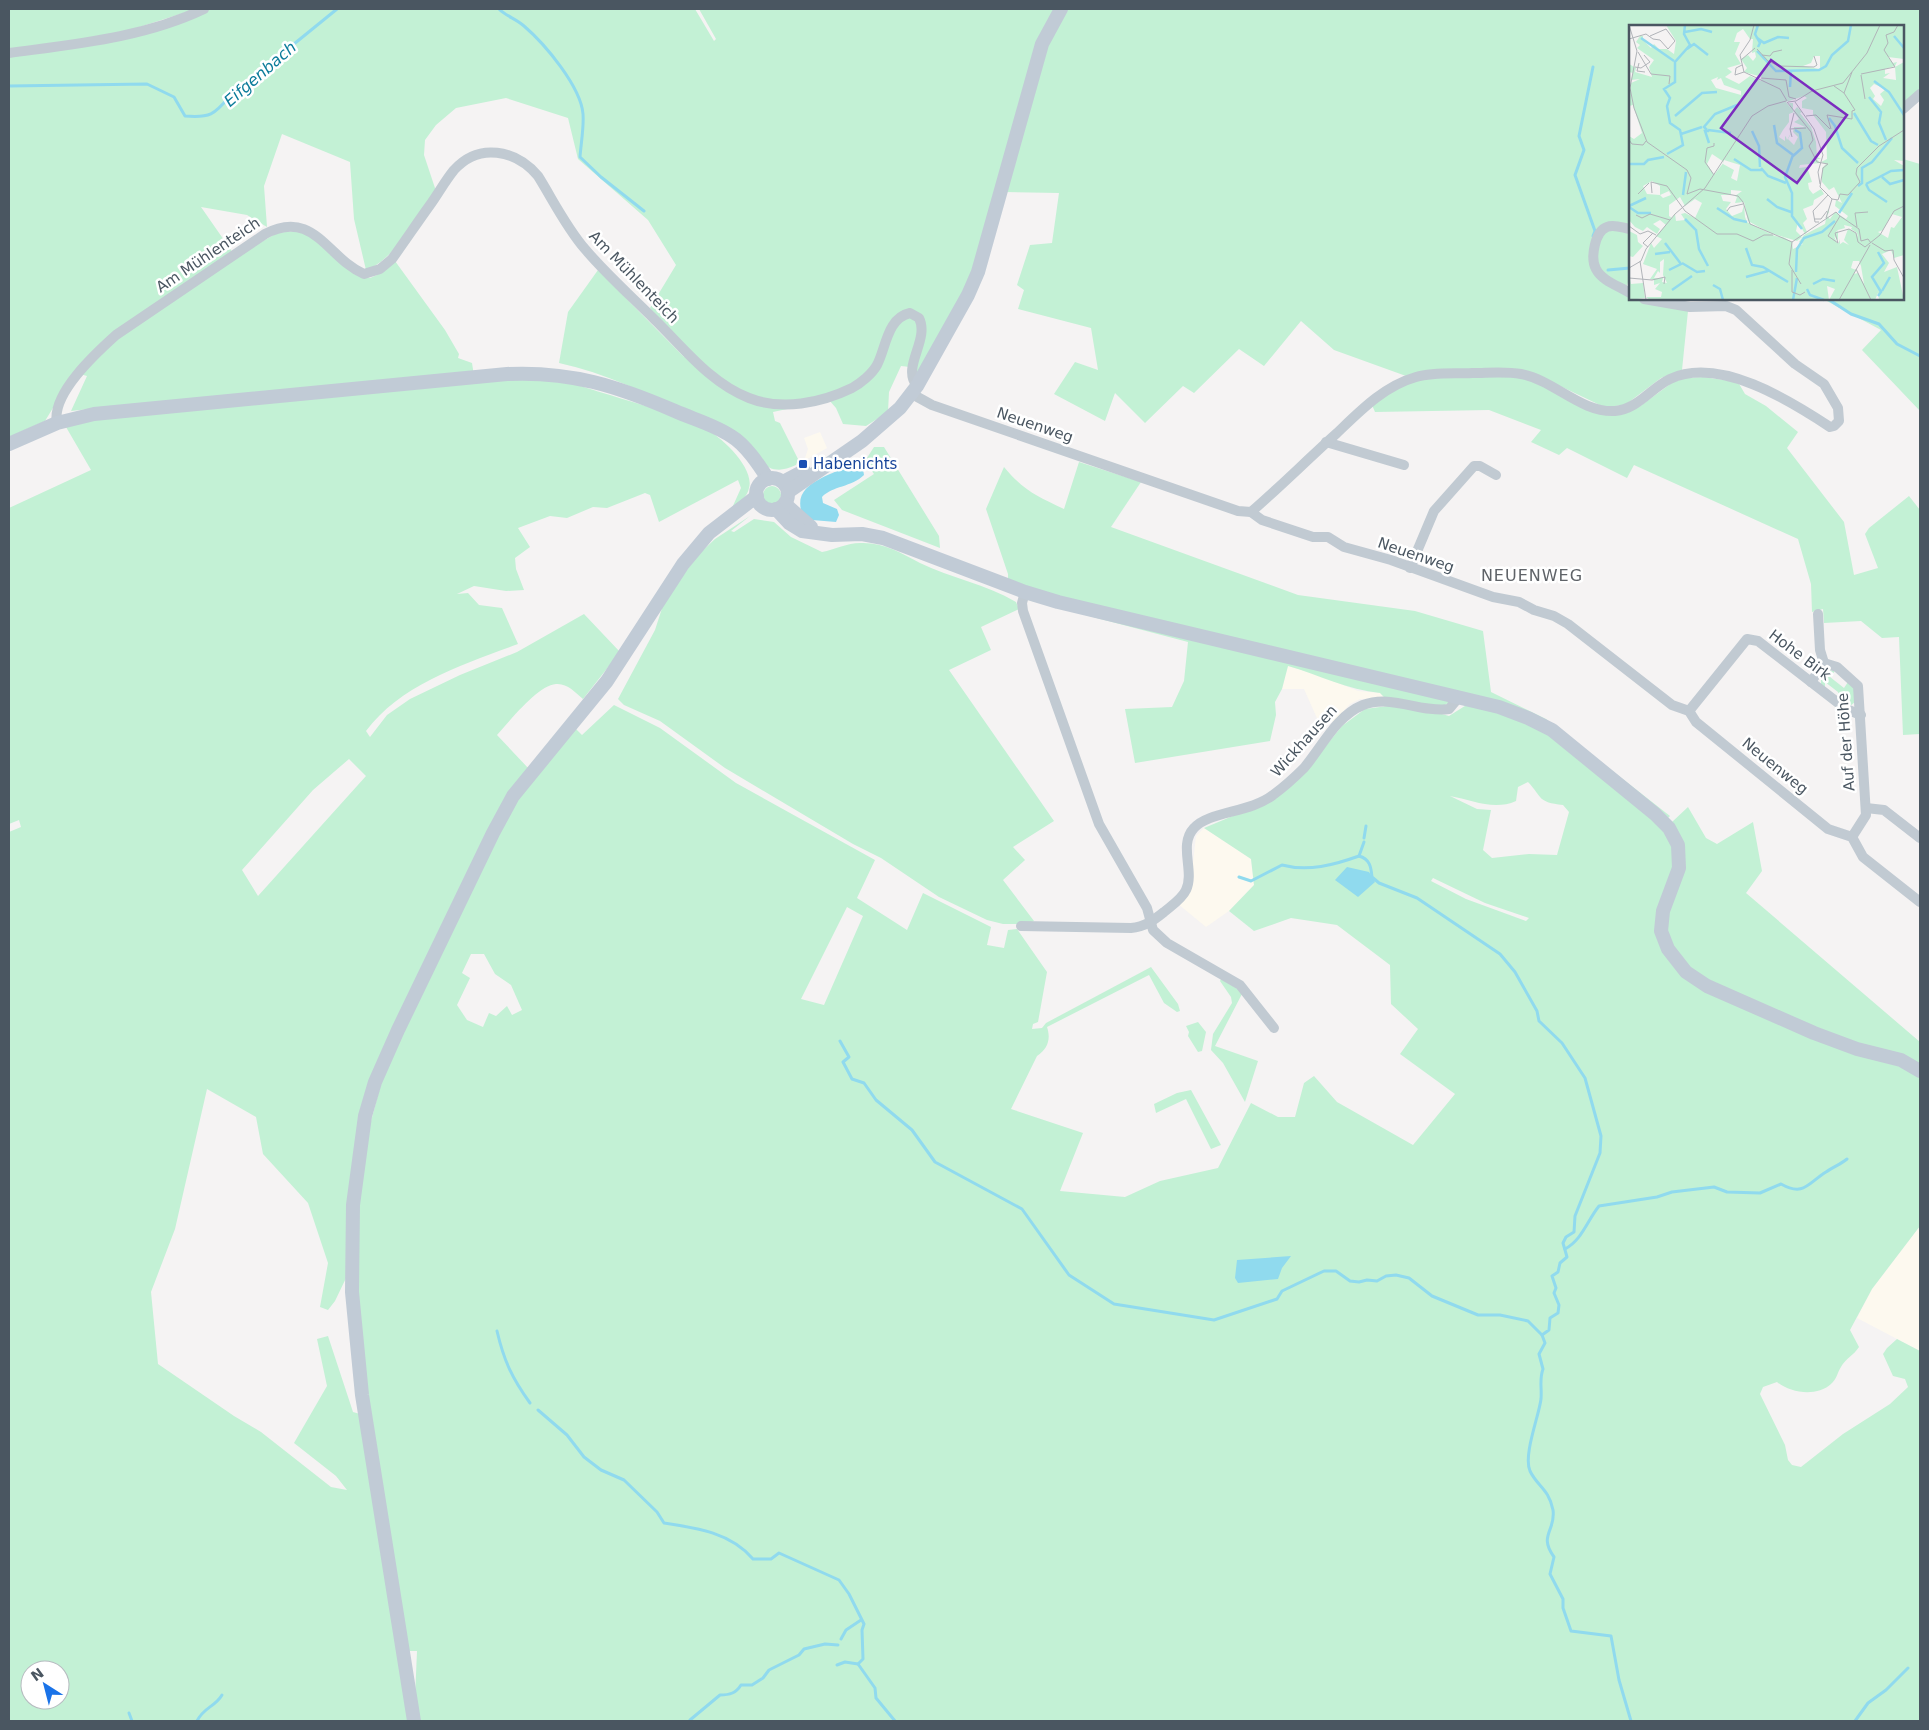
<svg xmlns="http://www.w3.org/2000/svg" width="1929" height="1730" font-family="'DejaVu Sans',sans-serif">
  <style>
    .commercial { fill: #fdf9ef }
    .green { fill: #c3f1d5; fill-rule: evenodd }
    .water { fill: #90daee }
    .lines { fill: none; stroke-linecap: round; stroke-linejoin: round }
    .stream { stroke: #90daee; stroke-width: 3 }
    .minor { stroke: #c1cad2; stroke-width: 10 }
    .secondary { stroke: #c1cbd6; stroke-width: 14 }
    .transit-dot { fill: #1a4fb4; stroke: #fff; stroke-width: 2 }
    .labels { text-anchor: middle; dominant-baseline: central; stroke-width: 5; stroke-linejoin: round; paint-order: stroke }
    .street-label { font-size: 15px; fill: #4a5661; stroke: #fff }
    .transit-label { font-size: 15px; fill: #164399; stroke: #fff; text-anchor: start }
    .water-label { font-size: 16px; font-style: italic; fill: #0c7c9b; stroke: #fff }
    .neighbourhood-label { font-size: 16px; letter-spacing: 1px; fill: #5f6368; stroke: #fff }
    .inset-river { fill: none; stroke: #90daee; stroke-width: 2.5 }
    .inset-road { fill: none; stroke: #b1b4b9; stroke-width: 1 }
    .view { fill: #7b2cbf; fill-opacity: 0.15; stroke: #7b2cbf; stroke-width: 2.5 }
    .inset-edge { fill: none; stroke: #4a5661; stroke-width: 2.5 }
  </style>
  <rect width="100%" height="100%" fill="#f5f3f3"/>
  <g class="commercial">
    <path d="M820 432 827 448 804 461 808 449 804 438Z"/>
    <path d="M1288 666 1318 675 1358 691 1380 693 1385 698 1360 699 1350 704 1334 721 1320 725 1304 689H1282Z"/>
    <path d="M1204 828 1251 859 1254 885 1229 911 1206 927 1178 904 1190 890 1196 836Z"/>
    <path d="M1920 1226V1351L1857 1318 1872 1289Z"/>
  </g>
  <g class="green">
    <path d="M9 9H196L111 36 9 50Z"/>
    <path d="M208 9H695L714 41 716 39 699 9H1920V91L1903 106V26H1630V275L1625 293 1630 295V299H1645L1688 311 1682 370 1661 378 1625 405 1604 407 1539 376H1406L1334 350 1301 321 1264 366 1239 349 1194 393 1183 386 1145 423 1115 393 1105 421 1054 394 1075 362 1098 370 1091 328 1018 309 1024 290 1017 285 1030 245 1052 243 1059 193 1005 192 972 276 919 376 910 367 901 366 889 392 888 412 866 426 843 424 836 408 829 400 773 412 775 421 780 423 798 459 796 465C761 482 756 448 733 431 722 423 704 418 691 413 648 394 605 373 559 363L568 312 598 270 684 357 650 308 676 265 648 220 578 159 568 118 506 98 456 108 436 125 425 140 424 155 436 191C417 216 396 259 366 270L354 219 350 162 282 134 264 186 267 227 247 215 201 207 233 253 115 334 59 398 45 421 9 437V55L111 41Z"/>
    <path d="M1903 159 1920 164V411L1862 350 1881 330 1823 299H1903Z"/>
    <path d="M294 231 310 234 354 274 370 278 377 275 395 261 445 330 459 354 458 358 472 363 475 382C503 380 534 376 562 381 578 384 594 391 610 395 641 405 675 413 704 428 721 436 755 468 749 488 747 498 739 502 732 508L741 488 738 480 659 522 650 495 645 493 607 508 593 507 567 518 550 516 518 528 530 547 515 558 516 569 524 590 506 591 474 586 457 594 468 593 479 605 502 608 518 644C464 664 401 684 366 731L370 737 387 715 410 699 460 675 517 652 584 614 620 652 583 699C575 692 567 683 556 684 538 685 509 722 497 735L529 769 382 1052 347 1276 335 1301 328 1310 320 1307 328 1263 308 1203 263 1154 256 1117 207 1089 175 1229 151 1292 158 1364 234 1416 261 1432 331 1487 347 1490 336 1476 294 1443 327 1386 317 1339 328 1336 353 1412 360 1414 410 1721H9V832L21 827 19 820 9 824V508L91 470 66 427 135 404 71 411 87 376 80 374 117 337 242 253 277 233ZM349 759 366 776 258 896 242 870 313 790ZM30 1670H60V1700H30Z"/>
    <path d="M1428 377H1524L1591 409 1639 407 1673 382 1686 378 1703 377 1738 382 1745 394 1766 406 1798 432 1787 448 1844 522 1854 575 1878 568 1865 534 1869 528 1909 496 1920 510V734L1903 735 1899 637 1882 638 1861 621 1824 623 1823 609 1812 612 1811 584 1798 539 1634 465 1627 478 1567 448 1559 455 1531 442 1541 430 1489 410 1375 412 1372 405 1394 389Z"/>
    <path d="M874 447H884L939 536 940 548 842 510 834 500 874 474 865 461Z"/>
    <path d="M1079 462 1141 482 1111 527 1298 595 1415 611 1483 631 1491 692 1546 719 1670 816 1668 818 1550 725 1065 599 1008 580V574L986 509 1004 467C1024 491 1037 496 1064 509Z"/>
    <circle cx="772" cy="495" r="9"/>
    <path d="M750 516 731 531 734 532 754 519 774 522 791 537 822 552C836 549 849 542 863 543 885 543 901 553 920 563 951 578 986 584 1016 602L1019 609 981 627 991 650 949 670 1054 821 1013 847 1025 860 1003 880 1034 921 1026 924H1003L987 920 939 897 881 858 853 844 725 768 660 721 624 705 618 699 655 630 665 599 699 554 715 539Z"/>
    <path d="M1036 599 1448 701V703L1441 707 1385 698 1380 693C1348 690 1319 675 1288 666L1282 689 1275 702 1276 715 1270 741 1135 763 1125 709 1172 707 1184 681 1188 642 1032 601Z"/>
    <path d="M1827 670 1835 671 1830 677 1844 688 1848 682 1854 688 1855 702 1850 706 1840 701 1838 692 1825 682V690L1821 685V677Z"/>
    <path d="M1468 704C1488 706 1514 715 1533 724 1556 736 1665 823 1673 844 1688 885 1636 909 1665 955 1676 972 1690 983 1708 991L1711 983C1683 968 1660 942 1670 909 1675 893 1684 879 1684 861 1684 844 1675 836 1672 822L1688 807 1706 838 1717 844 1753 822 1762 871 1746 893 1920 1042V1226L1872 1289 1850 1330 1859 1347C1854 1355 1845 1359 1841 1367 1837 1373 1837 1379 1831 1384 1817 1397 1790 1393 1777 1382L1763 1387 1760 1394 1785 1445 1788 1460 1792 1465 1801 1467 1843 1434 1890 1404 1908 1387 1905 1379 1893 1376 1883 1354 1887 1348 1897 1339 1920 1351V1721H418L415 1698 417 1651H408L361 1347 356 1289V1230L367 1136 386 1065 485 860 520 796 575 728 582 735 614 705 660 728 736 783 875 860 857 898 907 930 923 893 991 927 987 945 1004 948 1008 930 1017 929 1047 972 1038 1022 1033 1024 1032 1029 1042 1028 1046 1023 1151 967 1178 1004 1180 1011 1177 1012 1164 1003 1149 975 1047 1027C1051 1039 1048 1049 1037 1056L1011 1109 1083 1133 1060 1191 1125 1197 1160 1181 1218 1168 1251 1103 1278 1117H1295L1304 1083 1314 1076 1337 1102 1413 1145 1455 1094 1400 1054 1418 1029 1391 1004 1390 965 1337 925 1291 918 1254 931 1229 911 1254 885 1251 859 1204 828 1271 800 1307 769 1342 726 1365 709 1395 705 1428 710 1449 716ZM1528 782C1543 798 1537 802 1563 805L1569 812 1557 855 1529 854 1492 858 1483 850 1491 810 1477 809 1450 796C1472 800 1494 811 1516 801L1518 787ZM1433 878 1485 903 1529 918 1526 921 1466 899 1431 881ZM847 907 863 916 824 1005 801 999ZM471 954H484L495 974 511 985 522 1010 512 1015 507 1006 496 1016 489 1013 483 1027 467 1020 457 1005 470 978 462 973Z"/>
    <path d="M1221 979 1243 992 1215 1046 1258 1061 1245 1102 1223 1063 1211 1050 1213 1034 1232 1003 1231 997 1220 981Z"/>
    <path d="M1198 1022 1206 1032 1202 1051 1198 1052 1188 1036 1189 1032 1186 1026Z"/>
    <path d="M1191 1090 1221 1145 1211 1149 1186 1099 1156 1113 1154 1104 1177 1093Z"/>
  </g>
  <g class="water">
    <path d="M852 463 860 465 863 469 864 475C852 487 832 486 822 497L823 503 837 509 839 515 836 522 812 520 802 513C791 482 833 476 852 463Z"/>
    <path d="M1347 867 1369 872 1375 882 1358 897 1335 880Z"/>
    <path d="M1291 1256 1282 1268 1278 1279 1238 1283 1235 1278 1237 1260Z"/>
  </g>
  <g class="lines">
    <g class="stream">
      <path d="M499 9C506 16 516 19 524 26 545 44 581 87 583 114 584 128 581 143 580 157L601 177 644 211"/>
      <path d="M1593 67 1579 136 1584 150 1575 175 1595 231 1593 236"/>
      <path d="M9 86 147 84 174 97 185 116C210 118 214 115 230 96L337 9"/>
      <path d="M1608 270 1630 268"/>
      <path d="M1828 299 1851 314 1879 324 1897 344 1920 356"/>
      <path d="M1364 838 1366 826"/>
      <path d="M1359 856 1364 842"/>
      <path d="M1239 877 1251 881 1282 865C1308 872 1334 865 1359 856 1370 859 1371 867 1372 877L1379 883 1417 898 1500 954 1515 972 1537 1011 1539 1021 1562 1043 1585 1078 1601 1136 1600 1153 1575 1216 1574 1232 1566 1237 1563 1243 1567 1257 1560 1263 1558 1272 1552 1276 1556 1288 1554 1293 1559 1305 1558 1313 1550 1318 1549 1330 1542 1335"/>
      <path d="M840 1041 849 1057 843 1062 852 1079 864 1083 876 1100 912 1130 935 1162 1022 1209 1069 1275 1114 1304 1214 1320 1277 1299 1282 1291 1324 1271H1336L1350 1281 1359 1282 1367 1280 1377 1281 1386 1276 1396 1275 1409 1278 1432 1296 1478 1315H1500L1528 1321 1542 1335 1545 1343 1539 1354 1543 1369C1539 1380 1542 1387 1541 1399 1539 1416 1523 1455 1530 1471 1537 1486 1549 1489 1553 1510 1556 1531 1538 1535 1554 1557L1550 1574 1563 1599V1608L1571 1631 1611 1636 1619 1680 1631 1721"/>
      <path d="M1565 1249C1582 1240 1587 1221 1599 1206L1657 1197 1672 1192 1714 1187 1727 1192 1760 1193 1781 1184C1804 1197 1808 1183 1826 1172 1833 1167 1841 1164 1847 1159"/>
      <path d="M497 1331C504 1361 512 1378 530 1403"/>
      <path d="M538 1410 567 1435 584 1457 601 1470 624 1480 657 1512 664 1523C698 1528 731 1533 753 1559H771L779 1553 839 1580 849 1594 864 1624 862 1630 863 1659 858 1664 875 1688 876 1698 895 1721"/>
      <path d="M841 1639 846 1630 861 1620"/>
      <path d="M837 1665 845 1662 858 1664"/>
      <path d="M129 1713 132 1721"/>
      <path d="M690 1720 720 1695C730 1695 736 1693 741 1685H752L763 1678 769 1670 799 1655 804 1649 825 1644 838 1645"/>
      <path d="M197 1721C204 1707 215 1707 222 1695"/>
      <path d="M1855 1721 1868 1703 1886 1690 1908 1668"/>
    </g>
    <g class="minor">
      <path d="M9 53C75 44 143 38 204 9"/>
      <path d="M1903 109 1920 94"/>
      <path d="M1630 229C1623 228 1614 224 1607 227 1595 231 1590 258 1596 269 1602 281 1619 286 1630 293"/>
      <path d="M912 394 932 405 1238 511 1251 512 1262 520 1313 537H1328L1344 547 1391 560 1493 597 1519 602 1534 610 1554 616 1568 624 1672 705 1689 711 1696 722 1828 829 1852 837 1863 857 1920 902"/>
      <path d="M57 423C51 394 96 353 116 335L265 234C314 208 327 258 364 274L380 269 392 259C405 241 417 223 430 205 438 194 445 181 454 170 479 142 516 150 538 176 553 200 566 227 585 249 606 274 631 296 654 319 683 347 710 383 749 398 782 411 821 403 852 388 861 383 872 374 877 365 886 348 887 318 910 313L919 318C930 340 901 367 917 386"/>
      <path d="M1326 442 1404 465"/>
      <path d="M1251 512C1280 487 1308 459 1337 433 1360 411 1384 386 1416 377 1434 372 1454 374 1472 373 1488 373 1505 371 1521 374 1554 380 1581 413 1615 411 1638 409 1651 388 1670 379 1719 356 1789 400 1830 427L1834 426 1839 421 1838 408 1824 384 1795 364 1736 310 1726 306 1690 307 1644 299"/>
      <path d="M1410 568 1434 511 1474 466H1480L1496 475"/>
      <path d="M1025 592 1022 603 1023 611 1099 824 1147 908 1153 930 1167 943 1240 985 1274 1028"/>
      <path d="M1818 614 1820 650 1824 663"/>
      <path d="M1811 682 1824 663 1837 667 1858 686 1866 815 1852 837"/>
      <path d="M1689 711 1747 639 1758 641 1846 709 1861 715"/>
      <path d="M1866 808 1884 810 1920 838"/>
      <path d="M1021 926 1131 928C1145 927 1154 920 1164 912 1171 906 1182 899 1186 890 1195 871 1178 845 1194 828 1209 811 1250 813 1273 795 1284 787 1294 778 1304 768 1322 747 1336 716 1363 705 1392 694 1420 713 1449 709L1459 697"/>
    </g>
    <g class="secondary">
      <path d="M9 444 57 423 94 414 507 374C571 371 617 386 675 411 693 419 715 425 731 436 746 445 759 465 768 479"/>
      <circle cx="772" cy="494" r="16"/>
      <path d="M783 482 804 471"/>
      <path d="M788 492 862 441 900 408 917 386 968 295 978 272 1042 44 1061 9"/>
      <path d="M785 504 811 527"/>
      <path d="M776 509 789 523 802 531 832 535 862 534 883 538 1025 592 1058 602 1499 707 1528 718 1552 730 1655 814 1669 828 1678 845 1679 868 1663 911 1661 931 1668 949 1686 972 1707 986 1814 1033 1857 1049 1901 1060 1920 1071"/>
      <path d="M414 1721 362 1395 352 1292 353 1205 365 1116 375 1082 398 1030 493 833 513 796 607 681 683 564 709 533 757 496"/>
    </g>
  </g>
  <rect class="transit-dot" x="798" y="459" width="10" height="10" rx="2.5"/>
  <g class="labels">
    <g class="street-label">
      <text transform="translate(208 255) rotate(-34)">Am Mühlenteich</text>
      <text transform="translate(634 277) rotate(46)">Am Mühlenteich</text>
      <text transform="translate(1035 425) rotate(19)">Neuenweg</text>
      <text transform="translate(1416 555) rotate(19)">Neuenweg</text>
      <text transform="translate(1800 655) rotate(37)">Hohe Birk</text>
      <text transform="translate(1304 741) rotate(-48)">Wickhausen</text>
      <text transform="translate(1846 742) rotate(-94)">Auf der Höhe</text>
      <text transform="translate(1775 766) rotate(39)">Neuenweg</text>
    </g>
    <g class="transit-label">
      <text x="813" y="464">Habenichts</text>
    </g>
    <g class="water-label">
      <text transform="translate(260 74) rotate(-41)">Eifgenbach</text>
    </g>
    <g class="neighbourhood-label">
      <text x="1532" y="575">NEUENWEG</text>
    </g>
  </g>
  <g transform="translate(1629 25)">
    <rect width="275" height="275" fill="#f5f3f3"/>
    <path d="M37 0H275V34L259 32 264 38 268 37 266 41 256 44V49L261 48 254 53 267 55 266 42 275 37V136L265 135 275 141V230L265 233 262 225 253 229 260 238 255 247 268 242 275 275H250L249 268 246 275H200L206 264 198 261 200 275H21L17 272H32L33 267 26 264 31 258 25 260V255L21 254 28 244 14 239 22 218 25 223 33 214 27 211 37 200 31 195 24 199 31 204 28 209 18 202 14 206 6 202 0 195V111L5 114 13 108 4 80 0 81 2 58 11 54 2 55 4 48 0 47V39L7 43 6 47 23 52 20 42 25 35 8 23 11 20 7 17 11 11H14V15L22 23 25 19 30 24H38L45 29 47 16ZM114 4 121 14H124L123 28 126 27 127 32 124 36 119 30 112 34 118 43 115 47 133 52 132 56 121 51 110 59 96 52 103 47 98 43 112 39 106 29 111 17H105L108 8ZM185 31H191V44L174 41 182 38ZM89 52 88 55 92 53 95 60 112 66V70L87 63 82 55ZM245 59 257 64 251 69 255 75 252 81 244 74 246 71 241 63ZM175 71 178 73 173 76V83L184 85V90L197 107 198 134 192 137 197 139 193 143V157L200 165 205 162 213 178 207 175 206 181 219 191 217 194 206 187 201 194 198 191 200 187 199 184 196 199 175 210 170 217 174 219 164 224 163 217 154 212 146 211 118 197 116 192 115 180 113 187 103 191 97 184 102 177 94 176 92 170H102V165L113 166 106 171 108 172 106 178 115 177 119 196 141 208 168 216 173 212 167 206 169 197 176 209 178 207 174 198 178 194 174 184 184 180 185 175 195 169 192 164 184 169 180 164 179 158 183 157 178 142 170 143 171 140 191 138 188 134H192L188 132 187 117 182 102 171 88 173 87 168 82 164 87V78H160L162 83 157 77ZM165 87 170 94 165 97 176 102H165L164 107 169 112 165 120 159 114 162 109V108L158 115 157 112 156 111V116L150 112 154 105 159 108 154 105 160 97V89ZM83 129 95 137 85 150 78 139ZM95 135 111 140 108 156 102 153 105 145 94 139ZM23 156 31 161V170L40 166 42 170 34 173 31 170 18 169 14 161ZM51 172 56 181 66 174 73 178 66 193 56 188 52 189 56 195 47 196 46 189 43 193 40 191V180ZM263 189 273 192 265 203 262 202 259 213 249 207 254 205ZM215 200 223 202 222 204 228 208 229 213 227 208 219 204 215 215 220 220 214 217 207 222 211 219V217L210 214V218H208L205 211 209 215V206L205 209 209 205 216 203ZM35 234 34 250 38 258 33 257 34 253H25L29 246 31 248V237ZM224 236H230L232 241 235 259 229 248 225 249 227 245 222 243ZM0 206 8 210 9 217 14 221 4 232 0 231ZM1 254 2 259 14 258 16 273 0 275Z" fill="#c3f1d5" fill-rule="evenodd"/>
    <path class="inset-river" d="M129 0 126 9 131 18 129 22M56 7 72 4 83 7M265 11 275 23M127 12 135 18 149 12 160 13M12 13 45 36M58 24 65 19 79 30M128 26 147 46 190 45 197 41 203 30 219 16 222 0M245 56 260 67 275 90M161 62 162 46M240 72 252 87 250 98 257 115M225 88 242 116 249 120M46 91 73 68 88 67M200 93 206 101 213 123 229 138M145 100 148 118 164 130 156 152 163 168V191L173 204M78 105 75 102 86 89 108 80M79 105 102 108M80 106H76L80 118M123 106 130 121 131 142M52 109 73 102M38 129 54 120 51 105 41 98 38 81 41 73 35 64 46 57V37L61 20 55 9 56 0M164 131 173 123 171 108 166 105M105 134 122 145H133M0 139H15L19 135 35 132M132 143 139 151 157 158M253 152 261 159 275 155M237 159 262 146 275 145M237 159 240 165 258 177M229 161 233 158V143L243 137 263 113M54 170 57 147M138 174 148 182 162 187M0 181 17 173M0 182 9 188H22M88 183 105 194 118 197M210 188 223 168M56 194 67 205 70 224 79 241M36 218 49 235M117 223 123 240 134 242 159 257M249 227 255 238 243 252 252 267 249 271M26 229 41 227M53 238 68 247 76 246M40 245 52 239 49 235M167 247 168 224 175 213 193 207 206 196M117 252 139 246M184 259 194 254 206 256M84 260 91 264 94 275M178 264 181 270 195 275M43 265 63 251M253 266 261 252M164 275 168 253"/>
    <path class="inset-road" d="M0 0 8 26 1 63 5 83 18 117 58 145 62 153 58 169 71 164 109 171 114 177 121 199 163 217 207 187 211 191 199 211 209 218 206 208 220 204 227 208 229 217 236 222 251 210 265 186 275 181M125 0 121 15 111 30 115 47 151 64 158 76M0 14 17 9 24 14 31 15 39 24 46 16 37 4 21 11M128 24 139 36 150 41 185 42 188 40 185 31M9 27 22 49 41 51 40 59M133 30 141 31 144 27 153 25M112 35 126 23M10 38 8 46 16 47M113 40 107 43 106 50 115 47M6 42 12 43 21 37 15 30M232 49 266 42 255 25 259 18 257 10 265 7 269 0M232 50 236 74M132 53 157 55 160 72 167 74M215 68 223 47M158 77 182 107 184 115 180 121 188 137 199 139 194 143 191 162 203 174 197 193M159 77 167 76 183 66 214 58 238 28 251 0M166 77 185 104 194 130 189 147 191 159M177 91 187 90 201 104M161 104 177 103M202 104 198 90 223 94V86L226 85 215 68 205 61M163 112 161 104 165 88M0 115 3 119 14 120 17 116M85 150 76 137 78 123 85 121V118M23 168 22 157 38 161 56 186 88 209H108L124 216 135 210H144M9 169 20 158M203 174 209 175 211 169 219 170 231 157 227 149 228 143 250 121 275 105M98 186 101 182 114 179M7 190 13 193 21 189 41 195M211 191 230 204 232 216 239 214 242 218M185 194H192L198 186M190 197H186L184 186 199 170M0 201 11 209 19 206 27 210M228 202 226 188 239 187M163 217 160 239 172 259M243 218 256 226 264 225 265 235 275 253M19 222 14 218 24 208M11 236 17 275M0 243 12 236 17 224 46 189 76 163 123 91 139 81 157 76M227 244 242 275M163 245V267L171 270 176 267M0 253 23 255 36 252 35 259M210 275 241 220"/>
    <path class="view" d="M142 35 218 90 168 158 92 103Z"/>
    <rect width="275" height="275" class="inset-edge"/>
  </g>
  <rect width="1929" height="1730" fill="none" stroke="#4a5661" stroke-width="20"/>
  <g transform="translate(45 1685) rotate(324)"><circle r="24" fill="#ffffff" stroke="#b7bbc0"/>
  <path d="M0-4L9 19L0 12L-9 19Z" fill="#1a73e8"/>
  <text y="-8" font-size="14" font-weight="bold" text-anchor="middle" fill="#4a5661">N</text>
  </g>
</svg>
